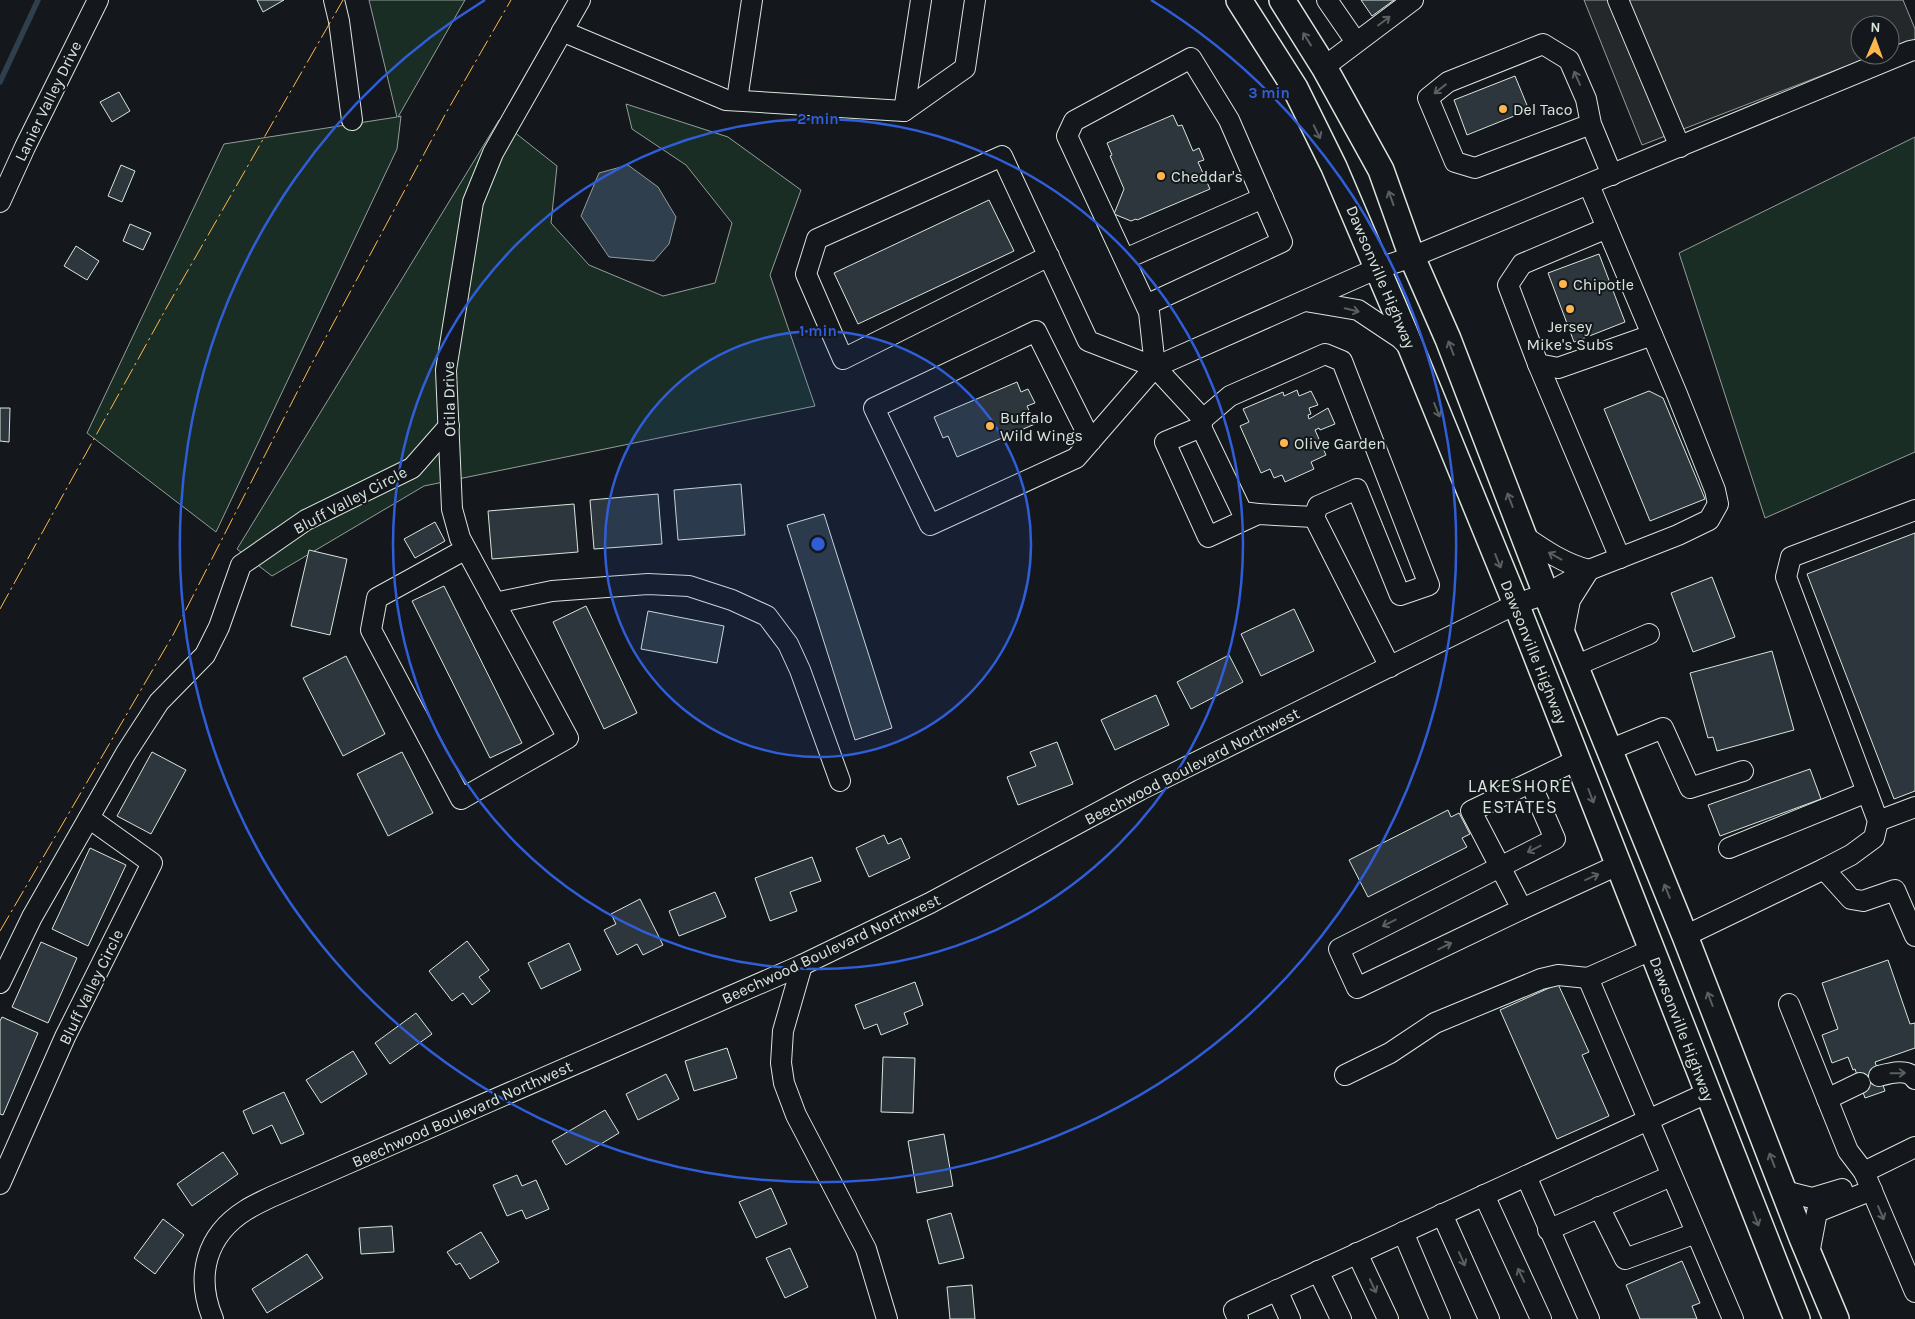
<svg xmlns="http://www.w3.org/2000/svg" width="1915" height="1319" font-family="Karla,sans-serif">
  <style>
    .green { fill: #1a2d24; stroke: #939e99 }
    .parking { fill: #24282b; stroke: #939e99 }
    .water { fill: #2f3f4d; stroke: #939e99 }
    .lines { fill: none; stroke-linecap: round; stroke-linejoin: round }
    .stream { stroke: #2f3f4d; stroke-width: 5.5 }
    .building { fill: #2c363c; stroke: #d8e6dc }
    .minor-casing { stroke: #d8e6dc; stroke-width: 22 }
    .major-casing { stroke: #d8e6dc; stroke-width: 28 }
    .minor { stroke: #14181c; stroke-width: 20 }
    .major { stroke: #14181c; stroke-width: 25 }
    .power { stroke: #ffb74d; stroke-width: 1; stroke-dasharray: 18 4 2.5 4; stroke-linecap: butt }
    .oneway { stroke: #59605f }
    .ring { fill: none; stroke: #305dd8; stroke-width: 2.5 }
    .poi-dot { fill: #ffb74d; stroke: #14181c; stroke-width: 2 }
    .labels { text-anchor: middle; dominant-baseline: central; stroke-width: 4; stroke-linejoin: round; paint-order: stroke }
    .street-label { font-size: 16px; fill: #d8e6dc; stroke: #14181c }
    .poi-label { font-size: 16px; fill: #d8e6dc; stroke: #14181c; text-anchor: start }
    .neighbourhood-label { font-size: 18px; letter-spacing: 1px; fill: #d8e6dc; stroke: #14181c }
    .centre { fill: #305dd8; stroke: #14181c; stroke-width: 2.5 }
    .ring-label { font-size: 15px; text-anchor: middle; font-weight: bold; fill: #305dd8; stroke: #14181c; stroke-width: 4; stroke-linejoin: round; paint-order: stroke }
  </style>
  <rect width="100%" height="100%" fill="#14181c"/>
  <g class="green">
    <path d="M369 0H465L398 117 401 116 397 149 216 532 87 433 224 144 397 117Z"/>
    <path d="M626 104 728 137 801 190 770 275 815 406 424 486 272 576 237 549 499 120 557 166 551 223 589 265 663 296 715 283 732 223 686 165 632 129Z"/>
    <path d="M1915 137V452L1765 518 1679 253Z"/>
  </g>
  <path class="parking" d="M1584 0H1903L1915 29V40L1890 49V25H1860V55H1875L1642 145Z"/>
  <path class="water" d="M628 165 658 187 676 217 669 244 654 261 609 257 581 216 599 173Z"/>
  <g class="lines">
    <path class="stream" d="M0 82 38 0"/>
  </g>
  <g class="building">
    <path d="M257 0H284L263 12Z"/>
    <path d="M1361 0H1394L1372 16Z"/>
    <path d="M1515 76 1529 110 1467 135 1454 100Z"/>
    <path d="M119 92 130 111 112 122 100 102Z"/>
    <path d="M1173 115 1178 126 1182 125 1193 151 1199 148 1204 160 1198 162 1210 189 1137 220 1136 219 1131 221 1114 214 1124 189 1110 156 1112 155 1107 143Z"/>
    <path d="M121 165 135 171 122 202 108 196Z"/>
    <path d="M989 200 1014 251 858 324 834 273Z"/>
    <path d="M130 224 151 233 143 250 123 241Z"/>
    <path d="M76 246 99 261 87 280 64 266Z"/>
    <path d="M1599 254 1625 322 1574 342 1548 273Z"/>
    <path d="M1017 382 1021 392 1028 389 1035 403 1027 406 1035 424 957 457 948 436 943 438 934 417Z"/>
    <path d="M1297 390 1299 396 1311 391 1318 405 1309 408 1311 414 1308 415 1309 419 1328 408 1335 424 1320 430 1319 428 1315 430 1326 455 1311 462 1314 469 1285 482 1282 475 1274 478 1270 469 1261 473 1240 426 1249 422 1243 409 1283 392 1284 396Z"/>
    <path d="M1649 391 1663 398 1705 499 1650 521 1604 409Z"/>
    <path d="M0 408H10L9 442 0 441Z"/>
    <path d="M741 484 745 535 678 540 674 490Z"/>
    <path d="M658 494 662 544 594 549 590 500Z"/>
    <path d="M574 504 578 552 492 559 488 511Z"/>
    <path d="M824 514 892 728 855 740 787 525Z"/>
    <path d="M435 522 445 541 415 558 404 539Z"/>
    <path d="M1915 533V791L1894 799 1807 574Z"/>
    <path d="M309 550 347 559 330 635 291 626Z"/>
    <path d="M1712 577 1735 637 1693 652 1671 593Z"/>
    <path d="M444 586 522 743 490 758 412 601Z"/>
    <path d="M586 606 637 713 604 729 553 622Z"/>
    <path d="M1294 609 1314 651 1261 676 1241 634Z"/>
    <path d="M648 611 724 626 717 663 641 649Z"/>
    <path d="M1772 651 1794 730 1717 751 1713 737 1708 738 1690 673Z"/>
    <path d="M1229 655 1243 682 1191 709 1177 682Z"/>
    <path d="M346 656 385 734 343 756 303 678Z"/>
    <path d="M1156 695 1169 725 1115 750 1101 720Z"/>
    <path d="M1057 742 1073 784 1018 805 1007 777 1036 766 1030 752Z"/>
    <path d="M152 752 186 770 151 834 117 816Z"/>
    <path d="M402 752 433 813 388 836 357 774Z"/>
    <path d="M1810 769 1821 799 1720 836 1708 805Z"/>
    <path d="M1448 810 1451 817 1459 813 1470 834 1462 838 1467 847 1368 897 1349 860Z"/>
    <path d="M884 835 888 844 901 838 910 858 869 877 856 848Z"/>
    <path d="M90 848 126 865 88 946 52 929Z"/>
    <path d="M812 857 821 881 790 892 797 911 770 921 755 878Z"/>
    <path d="M715 892 726 917 679 936 669 911Z"/>
    <path d="M640 899 663 945 643 955 637 944 617 955 604 930 616 924 611 914Z"/>
    <path d="M467 941 489 970 479 977 490 991 472 1005 463 993 452 1001 429 971Z"/>
    <path d="M41 942 77 958 48 1023 12 1007Z"/>
    <path d="M569 943 581 970 541 989 528 963Z"/>
    <path d="M1888 960 1910 1024 1915 1023V1048L1875 1062 1885 1091 1865 1098 1855 1069 1853 1070 1848 1057 1832 1063 1822 1035 1838 1029 1822 983Z"/>
    <path d="M915 982 923 1005 904 1013 908 1024 881 1035 877 1024 864 1029 855 1005Z"/>
    <path d="M1558 984 1589 1052 1582 1055 1609 1116 1557 1139 1500 1010Z"/>
    <path d="M416 1013 432 1034 390 1064 375 1043Z"/>
    <path d="M2 1017 38 1033 3 1115 0 1114V1021Z"/>
    <path d="M727 1048 737 1078 694 1091 685 1061Z"/>
    <path d="M353 1051 367 1074 321 1103 306 1080Z"/>
    <path d="M883 1057 915 1058 913 1113 881 1112Z"/>
    <path d="M666 1074 679 1099 638 1120 626 1094Z"/>
    <path d="M284 1092 304 1134 281 1144 272 1125 253 1134 243 1111Z"/>
    <path d="M605 1110 619 1133 566 1165 552 1141Z"/>
    <path d="M944 1134 953 1186 917 1193 908 1141Z"/>
    <path d="M223 1152 238 1174 192 1206 177 1184Z"/>
    <path d="M517 1175 522 1186 536 1180 549 1209 526 1219 522 1210 507 1216 493 1185Z"/>
    <path d="M771 1188 787 1224 756 1238 739 1202Z"/>
    <path d="M951 1213 964 1258 939 1264 927 1220Z"/>
    <path d="M163 1219 184 1235 155 1274 134 1258Z"/>
    <path d="M392 1226 394 1252 361 1254 359 1228Z"/>
    <path d="M481 1232 499 1262 470 1279 460 1263 456 1265 447 1252Z"/>
    <path d="M790 1248 808 1287 785 1298 766 1258Z"/>
    <path d="M307 1254 323 1278 267 1313 252 1289Z"/>
    <path d="M1682 1261 1700 1303 1692 1306 1697 1319H1640L1626 1285Z"/>
    <path d="M972 1285 975 1319H950L947 1287Z"/>
  </g>
  <g class="lines">
    <defs>
      <g id="minor">
        <path d="M334 0 339 21 352 120"/>
        <path d="M1327 0 1356 42"/>
        <path d="M1618 0 1680 147"/>
        <path d="M562 31 726 100 904 111 921 0"/>
        <path d="M1324 67 1413 0"/>
        <path d="M737 100 752 0"/>
        <path d="M904 111 965 68 975 0"/>
        <path d="M1591 124 1475 168 1455 162 1428 98 1448 82 1543 44 1569 60 1586 99 1591 124 1612 175"/>
        <path d="M0 202 25 147 98 0"/>
        <path d="M1607 228 1522 264 1508 285 1538 364 1558 368 1652 335"/>
        <path d="M1049 256 843 359 806 274 817 239 1002 156 1088 341 1155 367 1203 419 1230 396 1325 354 1342 361 1429 585 1400 595 1357 489 1318 506 1314 517 1390 667"/>
        <path d="M1125 259 1263 198"/>
        <path d="M1305 301 1358 310 1400 338 1411 349"/>
        <path d="M1146 305 1282 242 1229 120 1191 58 1074 121 1067 136 1149 312 1155 367"/>
        <path d="M1538 364 1620 558"/>
        <path d="M1203 419 1201 427 1165 442 1208 537 1258 514 1314 517"/>
        <path d="M1201 427 1242 512 1258 514"/>
        <path d="M1091 441 1036 331 874 408 930 525 1076 458 1155 367 1376 269 1412 257 1910 51 1915 50"/>
        <path d="M1524 536C1544 550 1565 564 1589 570L1570 600 1563 635"/>
        <path d="M466 549 377 598 371 630 461 799 568 738 460 538 452 509 446 370 473 202 493 153 580 0"/>
        <path d="M495 603 552 591 648 584 689 586 732 600 767 616 788 644 800 670 840 781"/>
        <path d="M1575 666 1649 634"/>
        <path d="M1609 750 1663 728 1690 788 1743 771"/>
        <path d="M1531 784 1555 839 1339 949 1357 988 1522 909 1618 865"/>
        <path d="M1878 821 1915 807"/>
        <path d="M1729 848 1867 792"/>
        <path d="M1824 869 1851 855 1874 838 1878 821 1786 577 1791 557 1915 510"/>
        <path d="M1522 909 1471 811 1577 760"/>
        <path d="M1685 936 1824 869 1851 899 1863 901 1895 890 1915 936"/>
        <path d="M1651 950 1588 978 1733 1319"/>
        <path d="M802 965 783 1031 781 1063 784 1083 796 1115 866 1249 887 1319"/>
        <path d="M0 983 32 917 126 753 159 702 205 655 219 627 241 565 306 520 412 468 449 426"/>
        <path d="M1789 1004 1848 1151 1864 1172"/>
        <path d="M1345 1075 1390 1053 1435 1023 1541 979 1558 975 1588 978"/>
        <path d="M1879 1076C1890 1073 1908 1068 1915 1079"/>
        <path d="M1827 1099 1860 1083"/>
        <path d="M1915 1147 1864 1172 1915 1292"/>
        <path d="M1526 1176 1589 1319"/>
        <path d="M0 1184 65 1037 152 863 89 818"/>
        <path d="M1784 1191 1812 1198 1842 1189"/>
        <path d="M1484 1195 1541 1319"/>
        <path d="M1599 1207 1625 1259 1696 1233"/>
        <path d="M1442 1214 1489 1319"/>
        <path d="M1548 1230 1671 1176"/>
        <path d="M1403 1232 1440 1319"/>
        <path d="M1357 1253 1388 1319"/>
        <path d="M1809 1254 1817 1212 1872 1190"/>
        <path d="M1318 1271 1341 1319"/>
        <path d="M1277 1290 1290 1319"/>
        <path d="M213 1319C195 1276 206 1235 246 1210 254 1205 263 1201 271 1197L802 965 930 903 1140 790 1516 604 1546 594 1589 570 1678 535 1709 520 1718 504 1715 490 1677 394 1589 185"/>
        <path d="M1238 1319 1234 1310 1707 1093"/>
      </g>
      <g id="major">
        <path d="M1239 0 1295 88 1334 167 1405 333 1516 604 1797 1319"/>
        <path d="M1282 0 1324 67 1381 170 1412 257 1448 339 1546 594 1685 936 1802 1238 1836 1319"/>
      </g>
    </defs>
    <use href="#minor" class="minor-casing"/>
    <use href="#major" class="major-casing"/>
    <use href="#minor" class="minor"/>
    <use href="#major" class="major"/>
    <g class="power">
      <path d="M0 609 168 305 343 0"/>
      <path d="M0 931 173 635 311 365 446 113 511 0"/>
    </g>
  </g>
  <defs><path id="oneway-shaft" d="M-6 0H5M1.5-3L5.5 0L1.5 3" fill="none" stroke-width="1.6" stroke-linecap="round" stroke-linejoin="round" transform="scale(1.25)"/></defs>
  <g class="oneway">
    <use href="#oneway-shaft" transform="translate(1384 21) rotate(-37)"/>
    <use href="#oneway-shaft" transform="translate(1307 39) rotate(-122)"/>
    <use href="#oneway-shaft" transform="translate(1577 78) rotate(-114)"/>
    <use href="#oneway-shaft" transform="translate(1440 89) rotate(142)"/>
    <use href="#oneway-shaft" transform="translate(1317 132) rotate(64)"/>
    <use href="#oneway-shaft" transform="translate(1391 198) rotate(-110)"/>
    <use href="#oneway-shaft" transform="translate(1352 310) rotate(14)"/>
    <use href="#oneway-shaft" transform="translate(1451 348) rotate(-111)"/>
    <use href="#oneway-shaft" transform="translate(1437 410) rotate(68)"/>
    <use href="#oneway-shaft" transform="translate(1510 500) rotate(-111)"/>
    <use href="#oneway-shaft" transform="translate(1555 556) rotate(-151)"/>
    <use href="#oneway-shaft" transform="translate(1498 561) rotate(68)"/>
    <use href="#oneway-shaft" transform="translate(1591 796) rotate(69)"/>
    <use href="#oneway-shaft" transform="translate(1534 849) rotate(153)"/>
    <use href="#oneway-shaft" transform="translate(1592 877) rotate(-24)"/>
    <use href="#oneway-shaft" transform="translate(1667 891) rotate(-112)"/>
    <use href="#oneway-shaft" transform="translate(1389 923) rotate(153)"/>
    <use href="#oneway-shaft" transform="translate(1445 946) rotate(-26)"/>
    <use href="#oneway-shaft" transform="translate(1710 999) rotate(-111)"/>
    <use href="#oneway-shaft" transform="translate(1898 1073) rotate(-1)"/>
    <use href="#oneway-shaft" transform="translate(1772 1160) rotate(-111)"/>
    <use href="#oneway-shaft" transform="translate(1881 1213) rotate(67)"/>
    <use href="#oneway-shaft" transform="translate(1756 1219) rotate(69)"/>
    <use href="#oneway-shaft" transform="translate(1462 1259) rotate(66)"/>
    <use href="#oneway-shaft" transform="translate(1521 1275) rotate(-115)"/>
    <use href="#oneway-shaft" transform="translate(1373 1286) rotate(65)"/>
  </g>
  <circle cx="818" cy="544" r="213" fill="#305dd8" fill-opacity=".12"/>
  <g class="ring">
    <circle cx="818" cy="544" r="213"/>
    <circle cx="818" cy="544" r="425"/>
    <path d="M1151 0A638 638 0 1 1 485 0"/>
  </g>
  <g class="poi-dot">
    <circle cx="1503" cy="109" r="5"/>
    <circle cx="1161" cy="176" r="5"/>
    <circle cx="1563" cy="284" r="5"/>
    <circle cx="1570" cy="309" r="5"/>
    <circle cx="990" cy="426" r="5"/>
    <circle cx="1284" cy="443" r="5"/>
  </g>
  <g class="labels">
    <g class="street-label">
      <text transform="translate(48 101) rotate(-64)">Lanier Valley Drive</text>
      <text transform="translate(1381 277) rotate(67)">Dawsonville Highway</text>
      <text transform="translate(449 399) rotate(-91)">Otila Drive</text>
      <text transform="translate(350 500) rotate(-28)">Bluff Valley Circle</text>
      <text transform="translate(1534 652) rotate(68)">Dawsonville Highway</text>
      <text transform="translate(1192 766) rotate(-27)">Beechwood Boulevard Northwest</text>
      <text transform="translate(831 949) rotate(-25)">Beechwood Boulevard Northwest</text>
      <text transform="translate(91 987) rotate(-64)">Bluff Valley Circle</text>
      <text transform="translate(1682 1029) rotate(69)">Dawsonville Highway</text>
      <text transform="translate(462 1114) rotate(-24)">Beechwood Boulevard Northwest</text>
    </g>
    <g class="poi-label">
      <text x="1513" y="109">Del Taco</text>
      <text x="1171" y="176">Cheddar's</text>
      <text x="1573" y="284">Chipotle</text>
      <text x="1570" y="326" text-anchor="middle">Jersey<tspan x="1570" dy="18">Mike's Subs</tspan></text>
      <text x="1000" y="417">Buffalo<tspan x="1000" dy="18">Wild Wings</tspan></text>
      <text x="1294" y="443">Olive Garden</text>
    </g>
    <g class="neighbourhood-label">
      <text x="1520" y="786">LAKESHORE<tspan x="1520" dy="21">ESTATES</tspan></text>
    </g>
  </g>
  <circle cx="818" cy="544" r="8" class="centre"/>
  <g class="ring-label">
    <text x="1269" y="98">3 min</text>
    <text x="818" y="124">2 min</text>
    <text x="818" y="336">1 min</text>
  </g>
  <g transform="translate(1875 40) rotate(2)"><circle r="24" fill="#14181c" stroke="#626a69"/>
  <path d="M0-4L9 19L0 12L-9 19Z" fill="#ffb74d"/>
  <text y="-8" font-size="14" font-weight="bold" text-anchor="middle" fill="#d8e6dc">N</text>
  </g>
</svg>
